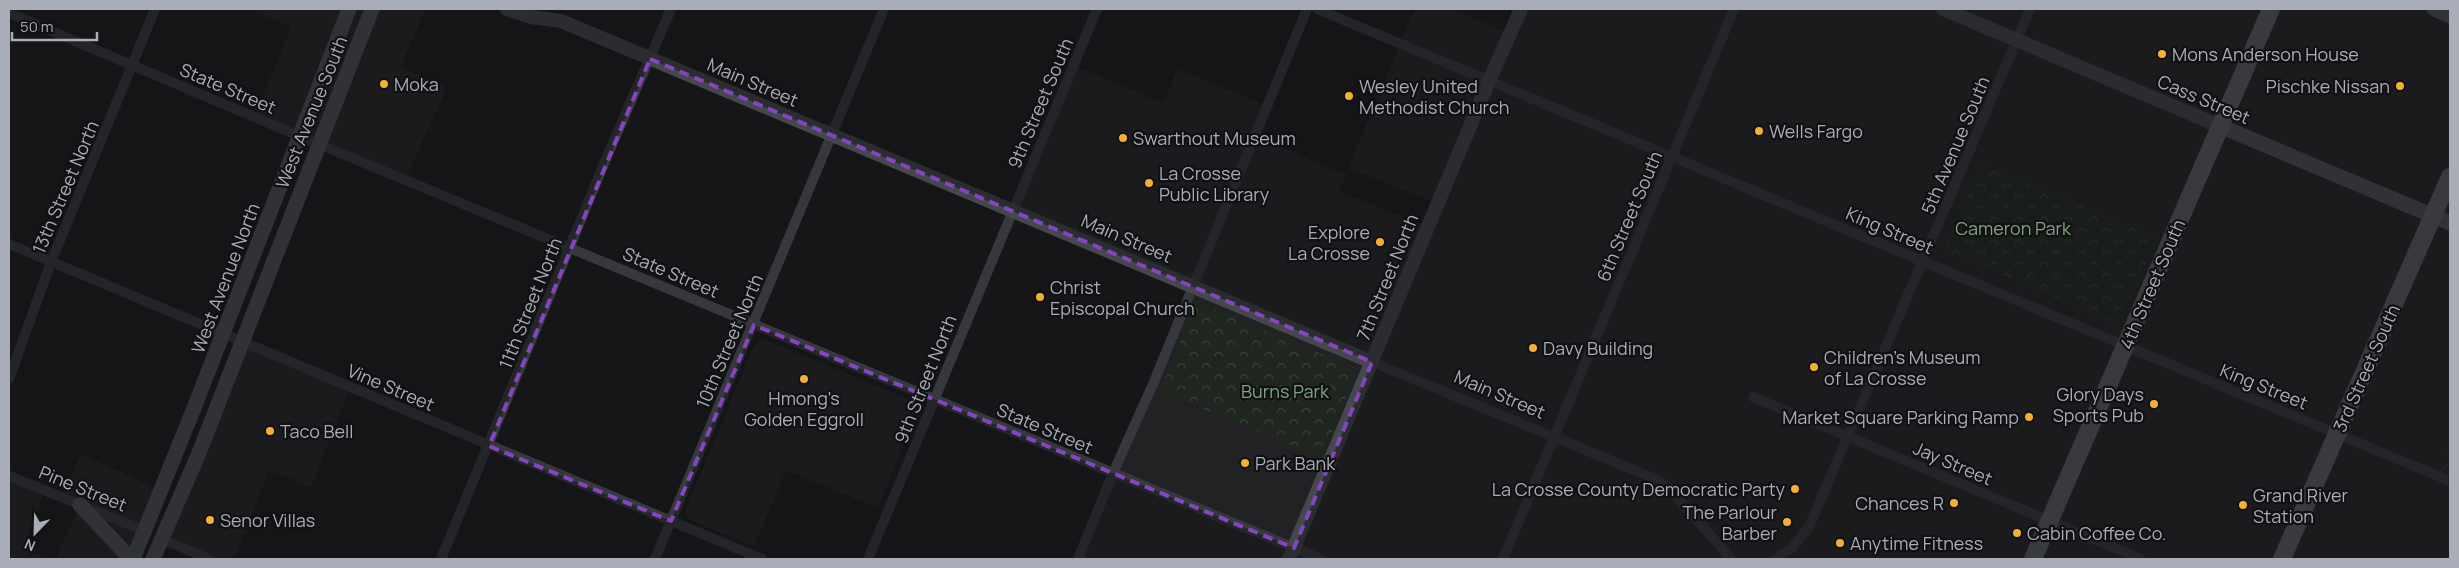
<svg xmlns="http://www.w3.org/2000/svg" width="2459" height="568" font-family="Manrope,sans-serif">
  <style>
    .built { fill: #222225 }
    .industrial { fill: url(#industrial-furrows) }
    .park { fill: url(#park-crowns) }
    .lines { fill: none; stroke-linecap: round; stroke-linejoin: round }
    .street { stroke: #37383d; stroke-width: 10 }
    .secondary { stroke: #45474d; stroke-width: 14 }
    .primary { stroke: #53555c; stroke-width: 15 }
    .highway { stroke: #63666e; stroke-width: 18 }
    .marked { fill: none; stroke: #8446be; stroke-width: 4; stroke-dasharray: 10 6; stroke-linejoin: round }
    .poi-dot { fill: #f2b134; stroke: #111113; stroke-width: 2 }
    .labels { text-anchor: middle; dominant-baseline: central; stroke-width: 4.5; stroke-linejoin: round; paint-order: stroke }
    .poi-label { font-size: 18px; fill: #a8adb8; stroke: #111113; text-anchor: start }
    .street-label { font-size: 18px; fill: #a8adb8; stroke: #111113 }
    .park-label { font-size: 18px; fill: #7fa381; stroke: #111113 }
  </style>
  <defs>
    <pattern id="industrial-furrows" width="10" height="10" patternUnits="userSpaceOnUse" patternTransform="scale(1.25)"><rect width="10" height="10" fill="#222225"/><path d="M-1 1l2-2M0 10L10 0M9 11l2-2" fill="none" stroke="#3f3f43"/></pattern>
    <pattern id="park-crowns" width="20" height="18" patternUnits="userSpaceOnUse" patternTransform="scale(1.25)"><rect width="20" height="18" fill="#1e261f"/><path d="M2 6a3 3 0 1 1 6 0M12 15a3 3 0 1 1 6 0" fill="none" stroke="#3c433d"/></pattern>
  </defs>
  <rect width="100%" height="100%" fill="#161618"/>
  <g class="built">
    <path d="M249 9H426L400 67 447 87 405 180 254 117 292 27Z"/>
    <path d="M1415 9H1450L1508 33 1519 9H2448L2450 16V446L2437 475 2450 481V559H1078L1192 287 1012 211 1073 65 1163 103 1178 69 1267 106 1255 136 1346 175 1339 191 1427 227 1437 203 1348 168Z"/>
    <path d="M763 339 908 399 918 408 878 508 786 470 754 546 692 521 687 517 686 509 752 350 757 341Z"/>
    <path d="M240 341 350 388 311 487 269 470 234 559H209L162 539Z"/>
    <path d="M81 454 162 491 133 559H56L80 505 62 497Z"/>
    <path d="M9 476 45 490 23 548 48 559H9Z"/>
  </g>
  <path class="industrial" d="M2450 446V481L2437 476Z"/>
  <g class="park">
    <path d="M1982 163 2158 238 2119 325 1943 250Z"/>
    <path d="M1196 302 1358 369 1322 458 1160 391Z"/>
  </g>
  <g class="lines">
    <g class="street">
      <path d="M1317 9 2450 481"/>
      <path d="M9 13 299 136 1321 559"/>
      <path d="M9 244 762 559"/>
      <path d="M1372 362 1656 479 1669 488 1731 559"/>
      <path d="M9 379 51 262 155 9"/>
      <path d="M1753 397 2141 559"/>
      <path d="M9 476 145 531"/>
      <path d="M162 539 209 559"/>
      <path d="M441 559 608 154 671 9"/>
      <path d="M655 559 884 9"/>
      <path d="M868 559 1097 9"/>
      <path d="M1078 559 1113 473 1153 384 1307 9"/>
      <path d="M1503 559 1734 9"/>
      <path d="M1776 559 1792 548 1809 527 2030 9"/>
    </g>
    <g class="secondary">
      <path d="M507 9 531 17 561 21 1372 362"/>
      <path d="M1943 9 2220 126"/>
      <path d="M1289 559 1489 81 1521 9"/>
    </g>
    <g class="primary">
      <path d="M2434 9 2450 16"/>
      <path d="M2220 126 2450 223"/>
      <path d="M80 505 131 559"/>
      <path d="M133 559 194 408 349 9"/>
      <path d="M153 559 199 453 372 9"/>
    </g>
    <g class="highway">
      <path d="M2033 559 2271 9"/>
      <path d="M2282 559 2450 177"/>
    </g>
  </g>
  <path d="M0 0H2459V568H0ZM650 59 1372 362 1294 548 754 325 671 521 489 446Z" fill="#161618" fill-opacity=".55" fill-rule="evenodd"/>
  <path class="marked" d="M650 59 1372 362 1294 548 754 325 671 521 489 446Z"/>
  <g class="poi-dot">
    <circle cx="2162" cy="54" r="5"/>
    <circle cx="384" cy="84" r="5"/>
    <circle cx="2400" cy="86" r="5"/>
    <circle cx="1349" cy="96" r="5"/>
    <circle cx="1759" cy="131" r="5"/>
    <circle cx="1123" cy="138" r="5"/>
    <circle cx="1149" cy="183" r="5"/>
    <circle cx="1380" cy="242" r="5"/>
    <circle cx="1040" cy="297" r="5"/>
    <circle cx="1533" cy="348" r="5"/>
    <circle cx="1814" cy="367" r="5"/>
    <circle cx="804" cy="379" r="5"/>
    <circle cx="2154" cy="404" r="5"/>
    <circle cx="2029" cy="417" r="5"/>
    <circle cx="270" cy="431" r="5"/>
    <circle cx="1245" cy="463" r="5"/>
    <circle cx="1795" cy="489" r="5"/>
    <circle cx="1954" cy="503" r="5"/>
    <circle cx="2243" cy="505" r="5"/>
    <circle cx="210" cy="520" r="5"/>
    <circle cx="1787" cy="522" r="5"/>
    <circle cx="2017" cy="533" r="5"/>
    <circle cx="1840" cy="543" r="5"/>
  </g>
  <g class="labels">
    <g class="poi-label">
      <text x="2172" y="54">Mons Anderson House</text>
      <text x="394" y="84">Moka</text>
      <text x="1359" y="86">Wesley United<tspan x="1359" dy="21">Methodist Church</tspan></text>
      <text x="2390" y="86" text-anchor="end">Pischke Nissan</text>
      <text x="1769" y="131">Wells Fargo</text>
      <text x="1133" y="138">Swarthout Museum</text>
      <text x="1159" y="173">La Crosse<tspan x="1159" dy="21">Public Library</tspan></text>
      <text x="1370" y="232" text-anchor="end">Explore<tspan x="1370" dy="21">La Crosse</tspan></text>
      <text x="1050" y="287">Christ<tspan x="1050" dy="21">Episcopal Church</tspan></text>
      <text x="1543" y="348">Davy Building</text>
      <text x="1824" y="357">Children's Museum<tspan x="1824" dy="21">of La Crosse</tspan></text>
      <text x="2144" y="394" text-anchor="end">Glory Days<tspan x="2144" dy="21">Sports Pub</tspan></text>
      <text x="804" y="398" text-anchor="middle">Hmong's<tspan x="804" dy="21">Golden Eggroll</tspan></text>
      <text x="2019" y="417" text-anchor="end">Market Square Parking Ramp</text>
      <text x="280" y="431">Taco Bell</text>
      <text x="1255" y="463">Park Bank</text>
      <text x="1785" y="489" text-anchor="end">La Crosse County Democratic Party</text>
      <text x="2253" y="495">Grand River<tspan x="2253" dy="21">Station</tspan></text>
      <text x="1944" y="503" text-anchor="end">Chances R</text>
      <text x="1777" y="512" text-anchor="end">The Parlour<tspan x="1777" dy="21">Barber</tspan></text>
      <text x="220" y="520">Senor Villas</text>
      <text x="2027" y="533">Cabin Coffee Co.</text>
      <text x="1850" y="543">Anytime Fitness</text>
    </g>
    <g class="street-label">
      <text transform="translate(753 82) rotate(23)">Main Street</text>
      <text transform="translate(228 88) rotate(23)">State Street</text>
      <text transform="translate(2204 99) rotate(23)">Cass Street</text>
      <text transform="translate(1040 103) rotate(-67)">9th Street South</text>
      <text transform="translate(311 112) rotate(-68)">West Avenue South</text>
      <text transform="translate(1955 145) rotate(-67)">5th Avenue South</text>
      <text transform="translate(65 187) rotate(-67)">13th Street North</text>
      <text transform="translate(1629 216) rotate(-67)">6th Street South</text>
      <text transform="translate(1890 230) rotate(23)">King Street</text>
      <text transform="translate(1127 238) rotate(23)">Main Street</text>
      <text transform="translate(671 272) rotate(23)">State Street</text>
      <text transform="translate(1387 277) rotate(-68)">7th Street North</text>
      <text transform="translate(225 278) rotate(-69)">West Avenue North</text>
      <text transform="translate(2152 284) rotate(-67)">4th Street South</text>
      <text transform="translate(530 303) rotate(-68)">11th Street North</text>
      <text transform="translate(729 341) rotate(-67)">10th Street North</text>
      <text transform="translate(2366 368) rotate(-66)">3rd Street South</text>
      <text transform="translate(925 379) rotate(-68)">9th Street North</text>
      <text transform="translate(2264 386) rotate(22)">King Street</text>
      <text transform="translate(391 387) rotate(23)">Vine Street</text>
      <text transform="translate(1500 394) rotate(23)">Main Street</text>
      <text transform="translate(1045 428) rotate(23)">State Street</text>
      <text transform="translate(1953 463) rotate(23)">Jay Street</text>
      <text transform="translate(83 488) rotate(22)">Pine Street</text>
    </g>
    <g class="park-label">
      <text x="2013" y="228">Cameron Park</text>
      <text x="1285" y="391">Burns Park</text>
    </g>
  </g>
  <rect width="2459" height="568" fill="none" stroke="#a8adb8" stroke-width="20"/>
  <g transform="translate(35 533) rotate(203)" stroke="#111113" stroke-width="4" paint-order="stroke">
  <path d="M0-4L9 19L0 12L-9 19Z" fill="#a8adb8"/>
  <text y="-8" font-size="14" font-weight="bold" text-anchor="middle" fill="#a8adb8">N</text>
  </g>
  <path d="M12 32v8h85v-8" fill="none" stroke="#a8adb8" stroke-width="2.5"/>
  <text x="20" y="32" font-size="15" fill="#a8adb8" stroke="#111113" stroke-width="4" paint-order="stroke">50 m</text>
</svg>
